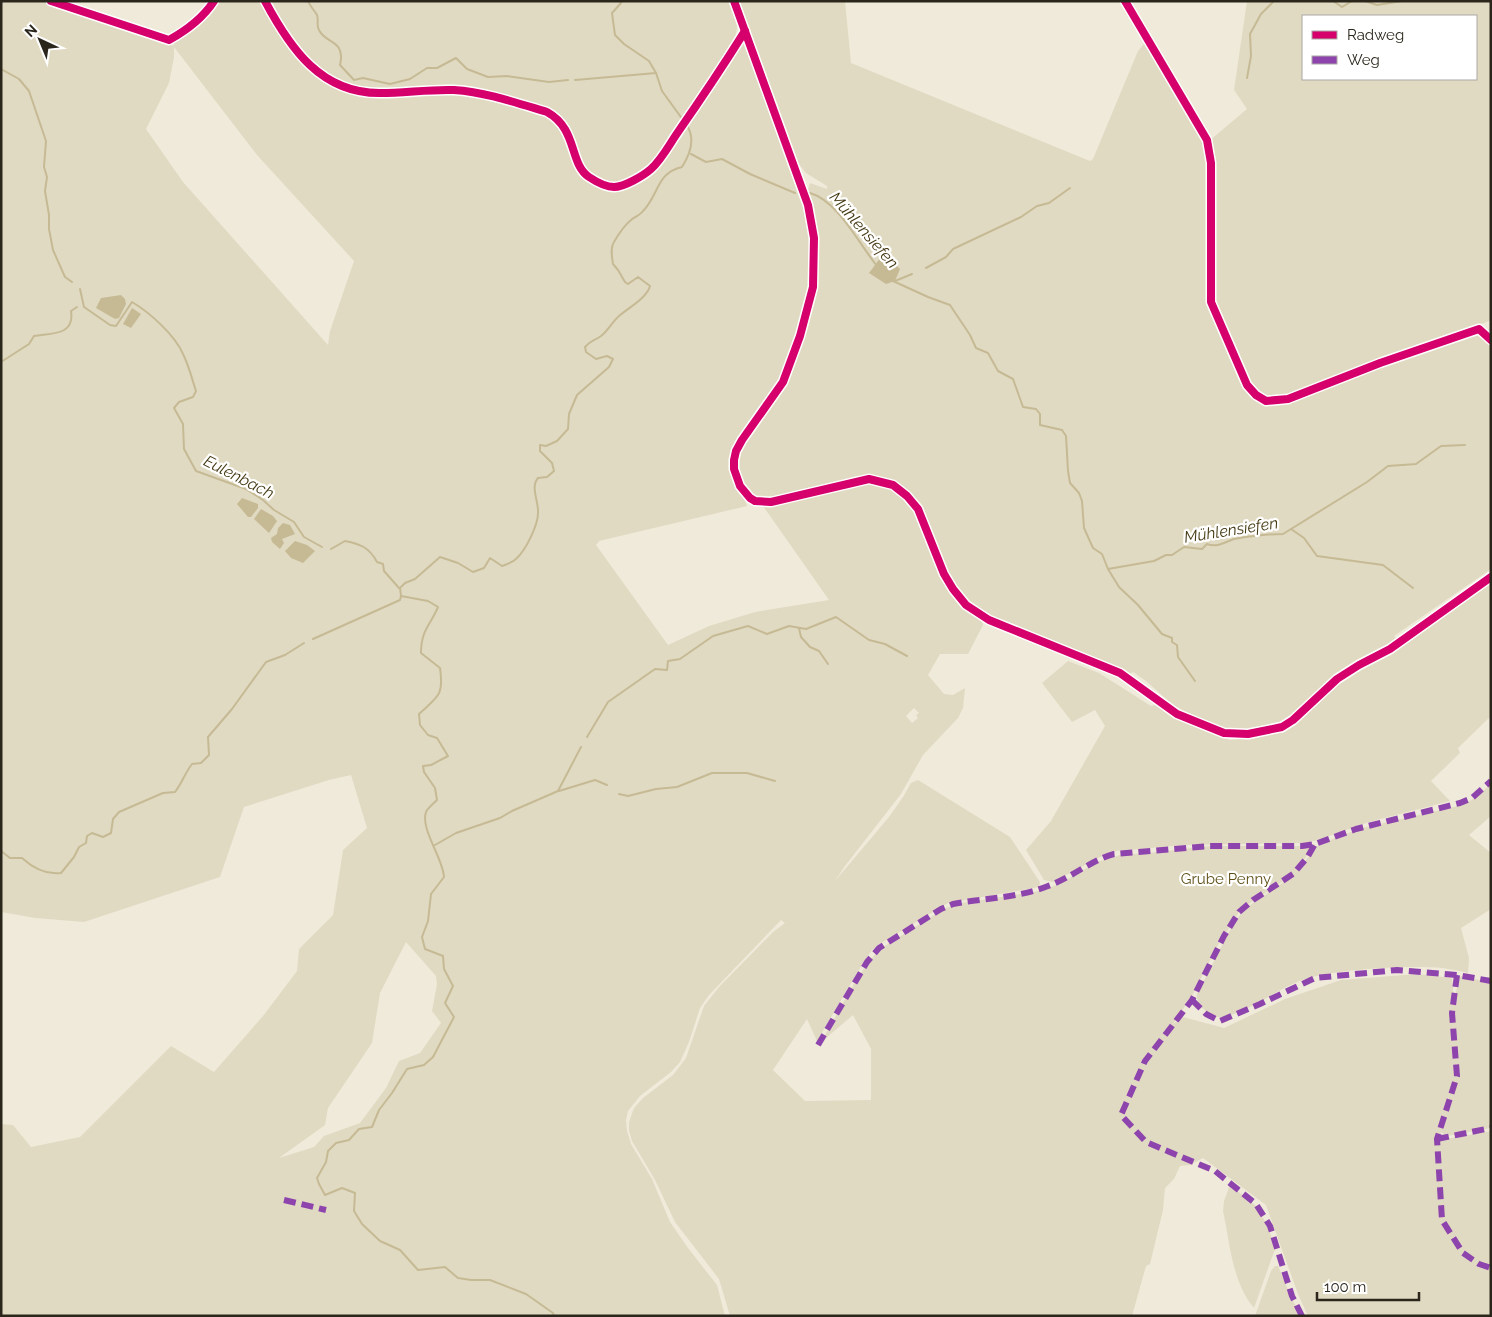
<svg xmlns="http://www.w3.org/2000/svg" width="1492" height="1317" font-family="Raleway,sans-serif">
  <style>
    .green { fill: #e1dac2; fill-rule: evenodd }
    .water { fill: #c6ba95 }
    .lines { fill: none; stroke-linecap: round; stroke-linejoin: round }
    .stream { stroke: #c6ba95; stroke-width: 2 }
    .street { stroke: #fdfcf9; stroke-width: 8 }
    .quiet { stroke: #8e44ad; stroke-width: 6; stroke-dasharray: 12 6; stroke-linecap: butt }
    .cycleway-casing { stroke: #fff; stroke-width: 11 }
    .cycleway { stroke: #d6006c; stroke-width: 8 }
    .labels { text-anchor: middle; dominant-baseline: central; stroke-width: 4.5; stroke-linejoin: round; paint-order: stroke }
    .park-label { font-size: 15px; fill: #5f4f16; stroke: #fff }
    .water-label { font-size: 16px; font-style: italic; fill: #463a14; stroke: #fff }
  </style>
  <rect width="100%" height="100%" fill="#efeada"/>
  <g class="green">
    <path d="M1 1H51L169 40 173 46 179 35 214 1H732C738 16 739 28 733 43H745L748 45 807 213 811 234V272L804 306 789 361 776 386 745 430 732 475 743 495 747 506 599 541 596 545 668 645 709 626 755 612 829 600 763 506 825 490 867 482 893 489 901 494 912 508 935 564 950 592 964 607 980 617 983 625 968 654H940L928 675 944 694 953 695 965 688 963 708 958 718 923 755 901 794 845 866 835 881 889 817 903 797 911 783 918 780 1010 837 1040 882 1039 887 948 903 878 945 872 950 863 963 817 1041 807 1019 773 1070 805 1101 871 1100V1049L853 1015 826 1038 825 1035C842 1006 857 973 880 949L942 910 955 904 1034 892 1049 888 1061 883 1097 862 1120 855 1148 853 1210 846H1302L1315 844 1295 873 1319 844 1362 828 1462 805 1475 798 1491 784V816L1469 835 1491 853V909L1461 928 1469 958 1468 973C1460 971 1451 969 1442 968 1409 965 1324 969 1295 983 1274 992 1244 1014 1222 1017 1211 1018 1195 1005 1197 994L1229 932 1243 910 1288 879 1292 875 1247 905 1239 912 1224 936 1223 935 1192 996 1173 1024 1183 1017 1224 1028 1285 999 1341 980 1417 974 1452 978 1454 1002 1459 977 1462 976 1491 983V1128L1447 1136 1441 1132 1440 1140 1491 1131V1316H1308L1298 1294 1266 1205 1203 1158 1190 1165 1180 1166 1174 1179 1165 1188 1163 1210 1150 1264 1146 1266 1132 1316H730L719 1279 675 1222 655 1180 632 1141 629 1131V1122L634 1108 643 1098 673 1075 686 1058 704 1006 719 987 773 932 785 923 781 920 709 995 700 1008 689 1042 680 1062 671 1072 640 1096 628 1111 626 1120 627 1131 631 1144 652 1179 670 1222 688 1248 717 1285 725 1316H1V1124L13 1125 31 1147 80 1137 171 1046 214 1072 263 1016 297 971 299 949 333 915 343 850 367 828 351 775 329 780 244 807 220 877 84 922 35 918 1 912ZM174 47 257 155 354 261 330 331 328 345 183 182 146 129 169 83 174 57ZM914 708 919 713 916 715 918 718 912 723 906 716ZM406 942 436 976 437 984 432 1011 441 1023 420 1053 399 1061 386 1088 360 1123 324 1136 314 1147 279 1158 325 1125 328 1108 372 1043 380 993Z"/>
    <path d="M737 1H845L851 63 1090 161 1093 159 1138 51 1147 40 1208 148 1209 289 1217 309 1213 292 1209 141 1247 109 1234 90 1247 1H1491V320L1467 330 1482 335 1491 343V569L1394 636 1398 640 1360 661 1287 721 1250 731 1227 730 1210 724 1173 705 1146 681 1133 672 1129 675 981 613C967 603 954 588 945 573 920 529 924 473 857 476L766 498 757 497 748 492 740 482 737 471V463L740 449 779 391 815 279 807 193 810 183 827 189V186L806 173 794 158ZM1303 16H1476V79H1303Z"/>
    <path d="M1491 579V716L1458 748 1460 753 1431 781 1450 801 1369 822 1318 840 1305 843 1184 845 1117 851 1104 855 1053 882 1044 880 1026 850 1051 821 1105 726 1095 710 1072 722 1042 683 1068 661 1099 673 1151 706 1159 704 1175 715 1205 731 1230 740 1263 736 1280 731 1295 722 1340 680 1389 654 1414 638Z"/>
    <path d="M1230 1185 1255 1205 1268 1226 1275 1249 1254 1308C1232 1282 1230 1243 1223 1211L1224 1201Z"/>
    <path d="M1275 1266H1278L1291 1297 1301 1316H1255L1271 1271Z"/>
  </g>
  <g class="water">
    <path d="M884 253 900 269 895 281 886 284 869 273Z"/>
    <path d="M121 295 125 299 126 304 119 318 115 319 96 308 101 298Z"/>
    <path d="M132 308 141 314 131 328 123 324Z"/>
    <path d="M242 498 258 504V508L251 517H248L237 504Z"/>
    <path d="M261 509 273 516 277 521 269 533 254 519Z"/>
    <path d="M283 523 290 525 295 534 282 539 284 543 280 549 272 542 271 538 277 534 278 528Z"/>
    <path d="M295 541 307 545 315 551 303 563 291 558 285 551Z"/>
  </g>
  <g class="lines">
    <g class="stream">
      <path d="M308 1C310 6 314 10 317 15 319 20 316 26 319 30 325 44 346 39 340 65L354 80 363 78 390 84 410 79 427 68H437L456 58 467 69 488 77 507 76 549 82 568 80"/>
      <path d="M620 1 621 3 612 13 615 35 624 44 649 61 656 73 662 91 683 120"/>
      <path d="M1333 1 1342 7 1352 1"/>
      <path d="M1365 1 1377 5 1402 1"/>
      <path d="M1 69 19 79 29 91 46 141 44 167 47 177 45 191 49 215V229L53 250 65 277 72 282"/>
      <path d="M1247 78 1251 56 1250 34 1261 14 1274 1"/>
      <path d="M575 80 656 73"/>
      <path d="M691 154 706 162 722 159 750 174 795 193"/>
      <path d="M810 193C838 201 859 244 877 266"/>
      <path d="M926 268 946 257 953 249 1021 217 1037 206 1049 203 1070 188"/>
      <path d="M893 281 928 297 950 305 970 335 976 348 988 353 998 371 1013 379 1023 407 1036 409 1040 414V425L1062 430 1066 436 1068 471 1070 483 1079 493 1082 501 1084 528 1093 548 1102 554 1108 569 1154 561 1166 555H1172L1184 547 1202 549 1207 544C1217 548 1225 542 1234 539 1250 536 1267 534 1283 534L1367 482 1388 466 1416 464 1441 446 1465 445"/>
      <path d="M895 281 912 274"/>
      <path d="M80 289 84 307 110 325 116 326 132 302C149 312 175 335 183 354 189 366 192 379 196 391L193 397 179 402 174 408 183 424 184 449 196 471 246 489 263 500 274 510 294 522 304 537 322 547"/>
      <path d="M1 362 29 344 34 336C51 333 75 336 71 311L77 307"/>
      <path d="M1291 529 1304 538 1317 556 1383 565 1413 588"/>
      <path d="M331 549 345 541C360 544 369 547 377 562L383 564 384 571 399 588"/>
      <path d="M1108 569 1119 587 1138 605 1162 634 1172 638V642L1177 645 1178 657 1195 681"/>
      <path d="M799 628 801 637 810 647 819 651 828 664"/>
      <path d="M313 639 400 600 401 596"/>
      <path d="M587 737 608 702 655 669 667 670 668 661 680 659 713 636 748 626 767 634 789 626 806 629 836 617 869 640 885 644 907 656"/>
      <path d="M559 791 595 780 607 785"/>
      <path d="M619 794 628 796 656 789 677 787 712 773H747L775 781"/>
      <path d="M435 845 456 833 500 818 512 811 558 791 581 747"/>
      <path d="M1 851 10 858H22C33 868 46 875 61 873L74 857 79 847 86 843 87 836 92 833 103 837 111 833 113 819 119 812 163 793 175 792C182 783 185 773 192 764L201 763 209 755 208 737 232 709 266 662 285 655 304 643"/>
      <path d="M554 1316 553 1313 526 1294 490 1280H471L458 1278 445 1267 418 1270 400 1250 380 1241 362 1224 354 1211 355 1193 342 1188 325 1195 319 1184 317 1178 326 1162 328 1151 336 1143 349 1140 359 1129 372 1127 379 1110 392 1093 407 1069 424 1065 433 1057 454 1017 445 1003 453 986 444 969 443 956 425 949 422 937 428 921 431 894 444 877C443 858 420 829 426 812 428 808 434 803 437 800L435 788 424 772 423 766 431 765 448 756 437 738 428 735 420 725 419 714C438 696 444 696 440 668L421 653C421 630 430 626 438 607L428 601 401 596 400 588 405 583 415 579 440 557 458 563 473 572 484 568 490 558 502 566C507 564 512 563 516 559 526 550 538 525 538 513 539 502 530 487 538 478L547 477 554 471 552 463 540 451V445L546 446 557 441 568 429 569 414 577 395 609 367 613 359 607 356 596 359 586 352 585 347C591 340 594 341 601 336 608 331 612 322 619 316 628 308 647 298 650 286L638 277 628 284 625 282 618 270 613 264C612 257 610 248 614 242 618 235 625 225 631 220 635 217 640 215 643 211 659 195 656 173 682 167 691 153 696 138 686 124"/>
    </g>
    <g class="street">
      <path d="M51 1 169 40C187 30 203 18 214 1"/>
      <path d="M265 1C290 48 321 94 381 93 405 93 430 89 454 90 485 92 517 103 547 112 578 129 569 164 589 177 595 181 606 187 614 187 624 187 643 176 651 169 662 159 669 145 678 132 701 99 723 66 745 31"/>
      <path d="M734 1 808 205 814 238 813 287 800 336 783 382 742 440 736 451 734 460V469L740 486 750 498 755 501 771 502 869 479 893 485 907 496 918 509 944 574 953 589 966 605 989 620 1120 673 1177 714 1224 733 1248 734 1282 727 1293 720 1337 679 1359 665 1390 649 1491 577"/>
      <path d="M1125 1 1207 140 1211 163V302L1247 385 1256 395 1266 401 1288 399 1380 363 1479 329 1491 340"/>
    </g>
    <g class="quiet">
      <path d="M1457 975 1452 1013 1457 1076 1437 1139 1442 1220 1463 1253 1479 1264 1491 1268"/>
      <path d="M1192 1000 1206 1014 1220 1021 1260 1004 1315 978 1397 970 1457 975 1491 981"/>
      <path d="M818 1045 867 962 879 948 941 909 953 904C984 898 1019 898 1048 886 1071 878 1091 860 1114 854L1210 846H1302L1315 844 1356 829 1460 803 1472 798 1491 781"/>
      <path d="M1437 1139 1491 1128"/>
      <path d="M284 1200 326 1210"/>
      <path d="M1302 1316 1292 1296 1270 1226 1256 1204 1215 1171 1146 1142 1121 1115 1145 1061 1192 1000 1224 936 1239 912 1253 900 1293 874 1307 858 1315 844"/>
    </g>
    <defs>
      <g id="cycleway">
        <path d="M51 1 169 40C187 30 203 18 214 1"/>
        <path d="M265 1C290 48 321 94 381 93 405 93 430 89 454 90 485 92 517 103 547 112 578 129 569 164 589 177 595 181 606 187 614 187 624 187 643 176 651 169 662 159 669 145 678 132 701 99 723 66 745 31"/>
        <path d="M734 1 808 205 814 238 813 287 800 336 783 382 742 440 736 451 734 460V469L740 486 750 498 755 501 771 502 869 479 893 485 907 496 918 509 944 574 953 589 966 605 989 620 1120 673 1177 714 1224 733 1248 734 1282 727 1293 720 1337 679 1359 665 1390 649 1491 577"/>
        <path d="M1125 1 1207 140 1211 163V302L1247 385 1256 395 1266 401 1288 399 1380 363 1479 329 1491 340"/>
      </g>
    </defs>
    <use href="#cycleway" class="cycleway-casing"/>
    <use href="#cycleway" class="cycleway"/>
  </g>
  <g class="labels">
    <g class="park-label">
      <text x="1226" y="879">Grube Penny</text>
    </g>
    <g class="water-label">
      <text transform="translate(864 230) rotate(49)">Mühlensiefen</text>
      <text transform="translate(239 477) rotate(27)">Eulenbach</text>
      <text transform="translate(1231 530) rotate(-9)">Mühlensiefen</text>
    </g>
  </g>
  <rect width="1492" height="1317" fill="none" stroke="#2a261c" stroke-width="5"/>
  <rect x="1302" y="15" width="175" height="65" fill="#ffffff" stroke="#aaa8a4"/>
  <rect x="1312" y="31" width="25" height="8" fill="#d6006c" stroke="#aaa8a4"/>
  <text x="1347" y="40" font-size="15" fill="#2a261c">Radweg</text>
  <rect x="1312" y="56" width="25" height="8" fill="#8e44ad" stroke="#aaa8a4"/>
  <text x="1347" y="65" font-size="15" fill="#2a261c">Weg</text>
  <g transform="translate(40 40) rotate(316)" stroke="#ffffff" stroke-width="4" paint-order="stroke">
  <path d="M0-4L9 19L0 12L-9 19Z" fill="#2a261c"/>
  <text y="-8" font-size="14" font-weight="bold" text-anchor="middle" fill="#2a261c">N</text>
  </g>
  <path d="M1317 1292v8h102v-8" fill="none" stroke="#2a261c" stroke-width="2.5"/>
  <text x="1324" y="1292" font-size="15" fill="#2a261c" stroke="#ffffff" stroke-width="4" paint-order="stroke">100 m</text>
</svg>
